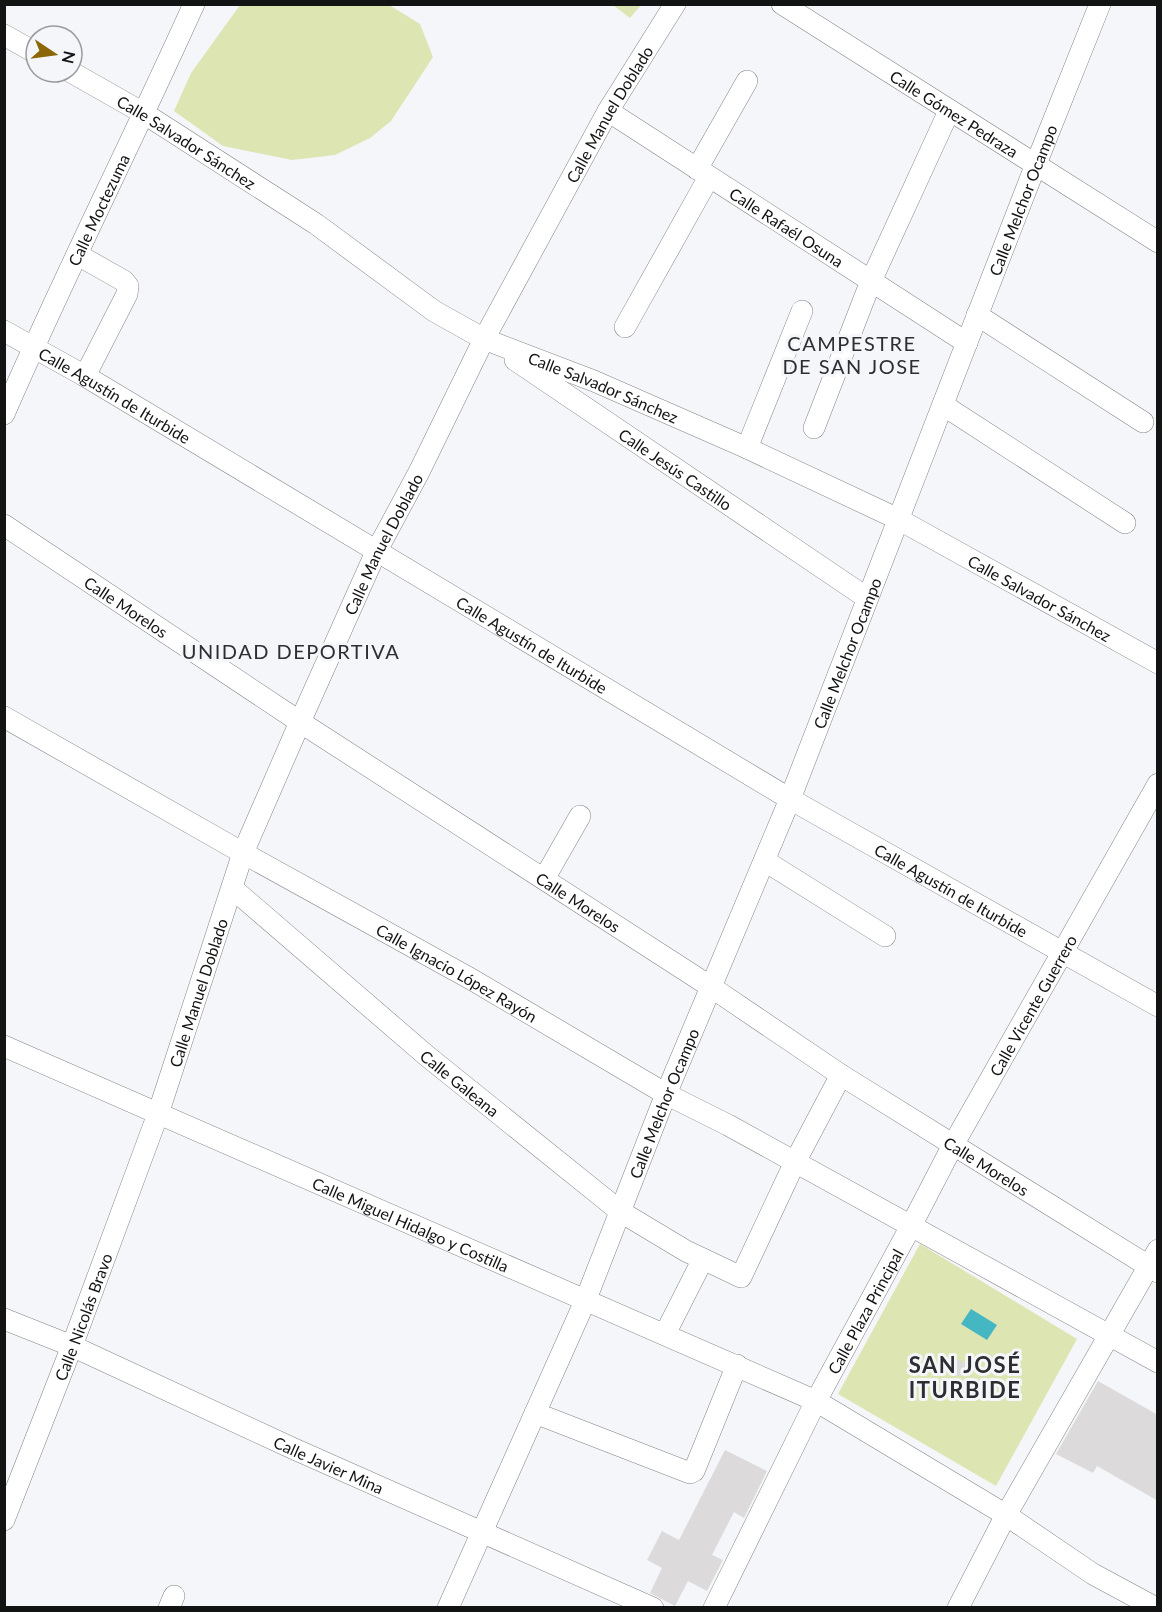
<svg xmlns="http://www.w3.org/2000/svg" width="1162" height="1612" font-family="Lato,sans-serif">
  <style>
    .green { fill: #dde5b3 }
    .water { fill: #44b7c3 }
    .building { fill: #dddadc }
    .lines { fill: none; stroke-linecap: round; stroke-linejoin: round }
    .minor-casing { stroke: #828587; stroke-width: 22 }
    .minor { stroke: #fff; stroke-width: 21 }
    .labels { text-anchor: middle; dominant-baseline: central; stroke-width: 6; stroke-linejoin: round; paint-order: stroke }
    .street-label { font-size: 16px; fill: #121313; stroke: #f4f6f9 }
    .quarter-label { font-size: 20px; letter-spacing: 1.5px; fill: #2c2e31; stroke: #f4f6f9 }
    .district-label { font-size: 22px; font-weight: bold; letter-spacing: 1.5px; fill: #2c2e31; stroke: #f4f6f9 }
  </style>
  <rect width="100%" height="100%" fill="#f4f6f9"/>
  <g class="green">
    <path d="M240 5H389L420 24 433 57 391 121 370 138 335 155 292 160 223 146 174 111 191 73Z"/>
    <path d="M613 5H641L630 18Z"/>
    <path d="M920 1244 1077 1339 996 1486 838 1394Z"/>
  </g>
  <path class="water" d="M971 1309 997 1325 987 1340 961 1324Z"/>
  <g class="building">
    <circle cx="957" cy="1368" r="8"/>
    <path d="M1098 1381 1158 1415V1501L1097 1466 1093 1473 1056 1454Z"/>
    <path d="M725 1450 767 1471 744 1518 734 1512 712 1555 723 1560 707 1591 688 1581 675 1606 650 1593 662 1568 647 1560 662 1531 679 1540Z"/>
  </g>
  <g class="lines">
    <defs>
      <g id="minor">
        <path id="s1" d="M782 4 1158 242"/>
        <path d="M4 35 36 53"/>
        <path id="s2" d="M71 72 145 114 316 224 434 311 484 339 594 381 747 448 898 519 1158 663"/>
        <path id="s3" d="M608 111 967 343"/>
        <path d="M697 169 747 81"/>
        <path d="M78 255 124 281 128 286 127 294 85 376"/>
        <path d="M977 315 1143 422"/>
        <path d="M625 327 709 177"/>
        <path id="s4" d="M4 331 85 376 790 799 1158 1006"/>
        <path id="s5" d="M515 360 867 598"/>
        <path d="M943 405 1125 523"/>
        <path id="s6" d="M4 414C64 276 132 142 194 4"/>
        <path d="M814 428 871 281 949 111"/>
        <path d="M747 448 802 311"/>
        <path id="s7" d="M4 525 300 722 711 987 841 1075 1158 1272"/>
        <path id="s8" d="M4 717 243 853 471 979 666 1094 728 1125 1158 1362"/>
        <path d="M765 861 885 936"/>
        <path d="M544 879 580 816"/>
        <path id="s9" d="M232 888 427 1056 621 1212 686 1251 741 1277 795 1162 841 1075"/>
        <path id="s10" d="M4 1046 816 1401 1006 1515 1093 1574 1156 1608"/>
        <path id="s11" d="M4 1319 72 1346 292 1448 653 1608"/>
        <path d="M665 1334 703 1259"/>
        <path d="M535 1413 690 1473 694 1471 737 1365"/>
        <path id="s12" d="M4 1520 72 1346 158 1114 243 853 300 722 376 552 419 472 484 339 608 111 675 4"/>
        <path d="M169 1608 174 1596"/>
        <path id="s13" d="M448 1608 586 1299 666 1094 790 799 1036 164 1100 4"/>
        <path id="s14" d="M714 1608 816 1401 911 1226 953 1145 1158 784"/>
        <path d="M958 1608 1006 1515 1158 1250"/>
      </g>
    </defs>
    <use href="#minor" class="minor-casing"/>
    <use href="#minor" class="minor"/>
  </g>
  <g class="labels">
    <g class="street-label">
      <text stroke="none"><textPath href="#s12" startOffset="1534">Calle Manuel Doblado</textPath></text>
      <text stroke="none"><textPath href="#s1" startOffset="204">Calle Gómez Pedraza</textPath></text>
      <text stroke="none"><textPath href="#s2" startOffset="135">Calle Salvador Sánchez</textPath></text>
      <text stroke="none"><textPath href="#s13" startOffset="1521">Calle Melchor Ocampo</textPath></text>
      <text stroke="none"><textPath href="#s6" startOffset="225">Calle Moctezuma</textPath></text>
      <text stroke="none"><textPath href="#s3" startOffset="213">Calle Rafaél Osuna</textPath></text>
      <text stroke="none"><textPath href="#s2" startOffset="621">Calle Salvador Sánchez</textPath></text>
      <text stroke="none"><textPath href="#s4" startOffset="128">Calle Agustín de Iturbide</textPath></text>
      <text stroke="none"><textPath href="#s5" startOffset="194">Calle Jesús Castillo</textPath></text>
      <text stroke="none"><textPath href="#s12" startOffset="1048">Calle Manuel Doblado</textPath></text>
      <text stroke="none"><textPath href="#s2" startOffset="1106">Calle Salvador Sánchez</textPath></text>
      <text stroke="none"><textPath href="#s7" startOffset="147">Calle Morelos</textPath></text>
      <text stroke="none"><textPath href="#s4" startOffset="614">Calle Agustín de Iturbide</textPath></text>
      <text stroke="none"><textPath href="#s13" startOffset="1035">Calle Melchor Ocampo</textPath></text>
      <text stroke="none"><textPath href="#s4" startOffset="1100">Calle Agustín de Iturbide</textPath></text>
      <text stroke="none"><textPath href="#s7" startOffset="687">Calle Morelos</textPath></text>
      <text stroke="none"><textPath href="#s8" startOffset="520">Calle Ignacio López Rayón</textPath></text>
      <text stroke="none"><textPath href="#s12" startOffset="562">Calle Manuel Doblado</textPath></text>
      <text stroke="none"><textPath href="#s14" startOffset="682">Calle Vicente Guerrero</textPath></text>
      <text stroke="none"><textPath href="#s9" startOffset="300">Calle Galeana</textPath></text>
      <text stroke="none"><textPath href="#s13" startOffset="549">Calle Melchor Ocampo</textPath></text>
      <text stroke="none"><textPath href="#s7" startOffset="1173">Calle Morelos</textPath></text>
      <text stroke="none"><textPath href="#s10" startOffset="444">Calle Miguel Hidalgo y Costilla</textPath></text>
      <text stroke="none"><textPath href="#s14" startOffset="333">Calle Plaza Principal</textPath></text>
      <text stroke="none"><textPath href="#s12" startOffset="218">Calle Nicolás Bravo</textPath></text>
      <text stroke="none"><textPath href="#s11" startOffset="356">Calle Javier Mina</textPath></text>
    </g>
    <g class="quarter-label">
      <text x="852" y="343">CAMPESTRE<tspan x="852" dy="23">DE SAN JOSE</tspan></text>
      <text x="291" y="651">UNIDAD DEPORTIVA</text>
    </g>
    <g class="district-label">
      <text x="965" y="1364">SAN JOSÉ<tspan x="965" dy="25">ITURBIDE</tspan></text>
    </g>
  </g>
  <rect width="1162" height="1612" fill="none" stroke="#121313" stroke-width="12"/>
  <g transform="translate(54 54) rotate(103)"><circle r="28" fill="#f4f6f9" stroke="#9a9b9d" stroke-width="1.5"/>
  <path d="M0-4.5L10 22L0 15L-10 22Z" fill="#8b6707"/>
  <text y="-9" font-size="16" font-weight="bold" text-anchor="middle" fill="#121313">N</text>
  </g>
</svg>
